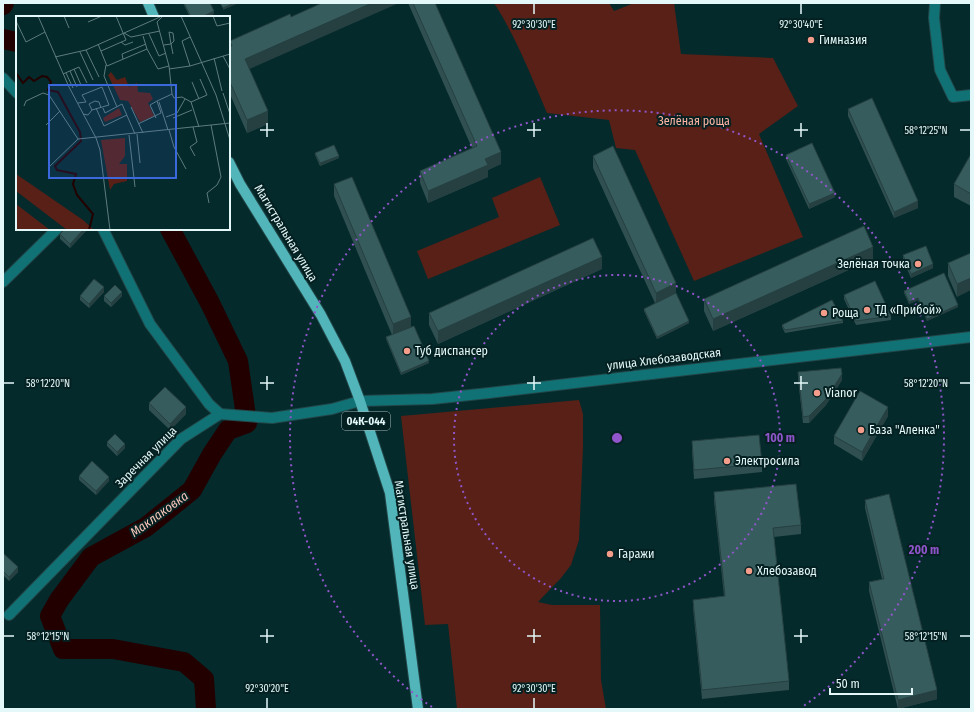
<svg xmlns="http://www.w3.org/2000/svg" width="974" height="712" font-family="'Fira Sans Condensed',sans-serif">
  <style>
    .green { fill: #582016 }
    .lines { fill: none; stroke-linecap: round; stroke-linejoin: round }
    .river { stroke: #230000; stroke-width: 20 }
    .minor-casing { stroke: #234749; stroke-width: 12 }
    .primary-casing { stroke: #234749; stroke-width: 12 }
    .minor { stroke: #117276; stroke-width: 10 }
    .primary { stroke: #52b5b9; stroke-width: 10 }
    .wall { fill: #2f4f50 }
    .shaded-wall { fill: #264041 }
    .building { fill: #375c5d; stroke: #264041 }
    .ticks { fill: none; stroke: #e4f8f9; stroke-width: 1.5 }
    .ring { fill: none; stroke: #9055cb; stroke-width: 2; stroke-dasharray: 2 4 }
    .poi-dot { fill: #f49d8b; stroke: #042021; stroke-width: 1.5 }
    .labels { text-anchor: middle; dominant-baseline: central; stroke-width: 4; stroke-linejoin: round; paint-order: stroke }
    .shield { fill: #042021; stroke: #a1b7b8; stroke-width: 1 }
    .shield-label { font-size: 11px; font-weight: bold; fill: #e4f8f9 }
    .poi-label { font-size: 12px; fill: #e4f8f9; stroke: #042021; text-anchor: start }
    .park-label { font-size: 12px; fill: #feb4a4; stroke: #042021 }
    .street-label { font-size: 12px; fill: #e4f8f9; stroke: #042021 }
    .water-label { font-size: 13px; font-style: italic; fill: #f6c4b9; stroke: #042021 }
    .inset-river { fill: none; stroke: #230000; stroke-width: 2 }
    .inset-road { fill: none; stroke: #5e7c7e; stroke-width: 1 }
    .view { fill: #3b68dd; fill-opacity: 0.15; stroke: #3b68dd; stroke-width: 2 }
    .inset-edge { fill: none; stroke: #e4f8f9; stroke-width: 2 }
    .ticks-label { font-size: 10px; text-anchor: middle; fill: #e4f8f9; stroke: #042021; stroke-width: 4; stroke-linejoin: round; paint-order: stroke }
    .centre { fill: #9055cb; stroke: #042021; stroke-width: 2 }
    .ring-label { font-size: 12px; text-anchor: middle; font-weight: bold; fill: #9055cb; stroke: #042021; stroke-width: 4; stroke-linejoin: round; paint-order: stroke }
  </style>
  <rect width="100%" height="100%" fill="#042a2c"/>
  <g class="green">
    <path d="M494 3H609L614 11 634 3H674L681 54 773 58 798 106 759 134 803 237 694 281 635 150 616 148 609 120 547 113C531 76 516 37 494 3Z"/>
    <path d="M540 177 560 225 428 279 417 251 499 217 492 198Z"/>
    <path d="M579 400 583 414V447L579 540 571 565 561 578 538 602 552 605H600L601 680 606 709H457L448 624 425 625 401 416Z"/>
  </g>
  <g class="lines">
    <g class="river">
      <path d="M3 5 4 3"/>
      <path d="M3 39 17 42"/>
      <path d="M170 229 210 303 238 361 247 423 228 430 212 454 192 490 146 527 91 557 59 600 50 616 63 649H113L184 662 204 679 206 709"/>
    </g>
    <defs>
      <g id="minor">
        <path d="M935 3 934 18 940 70 953 97 971 95"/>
        <path d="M3 78 17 93"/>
        <path d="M103 229 150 324 209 404 220 414"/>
        <path d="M3 282 57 229"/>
        <path d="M220 414 272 418 332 409 360 401 432 399 489 393 971 337"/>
        <path d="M9 615 181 439 220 414"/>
      </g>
      <g id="primary">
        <path d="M148 3 154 17"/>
        <path d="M229 162 240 184 321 315 345 361 360 401 390 493 418 709"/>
      </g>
    </defs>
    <use href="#minor" class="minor-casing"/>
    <use href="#primary" class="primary-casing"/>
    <use href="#minor" class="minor"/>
    <use href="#primary" class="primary"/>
  </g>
  <g class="wall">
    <path d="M183 3H210L214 14 206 17H190Z"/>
    <path d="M408 3H435L501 164 488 170V177L428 203 420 183V171L472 148Z"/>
    <path d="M291 17 249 69 268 124 247 133 229 92V47H230V41Z"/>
    <path d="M848 109 918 208 894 218 848 116Z"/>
    <path d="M315 153 339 158 320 166 315 155Z"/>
    <path d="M971 154V206L954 197V184Z"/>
    <path d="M786 155 835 197 809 209 786 159Z"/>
    <path d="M593 156 676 293 689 323 657 339 644 311V309L655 303 593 168Z"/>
    <path d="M334 184 411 327 429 363 401 375 386 339V337L392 335 334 196Z"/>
    <path d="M86 229V231L70 248 60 239V234Z"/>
    <path d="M971 253 957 297 948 276V263Z"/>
    <path d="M903 255 933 268 911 278 903 260Z"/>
    <path d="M873 259 713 331 704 311V299Z"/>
    <path d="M602 269 438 344 429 325V313Z"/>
    <path d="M904 291 958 307 927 321 918 300 909 304 904 293Z"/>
    <path d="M104 292 89 308 80 300V296Z"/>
    <path d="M844 295 891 316V320L856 325 844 299Z"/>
    <path d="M104 296H122L111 307 104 301Z"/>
    <path d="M843 321V323L785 333 782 327V325Z"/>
    <path d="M798 372 842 380 826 405 809 423H803L798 379Z"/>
    <path d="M149 403 186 414 170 430 149 410Z"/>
    <path d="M888 416 862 461 834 444V436Z"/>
    <path d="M692 441 762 464V472L694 479 692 450Z"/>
    <path d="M107 442 125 448 117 456 107 446Z"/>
    <path d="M79 476 109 481 96 495 79 480Z"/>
    <path d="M714 492 801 525V534L774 537 789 681V690L702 699 693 608V600L724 596 714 501Z"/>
    <path d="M865 500 937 699 898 709 869 591V582L882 579 865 508Z"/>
    <path d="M3 553 18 572 9 581 3 575Z"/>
  </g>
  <g class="shaded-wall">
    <path d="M234 3H239L223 10V8Z"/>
    <path d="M372 3H399L245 71V59Z"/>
    <path d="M214 11V14L206 17H202Z"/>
    <path d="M268 111V124L247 133V120Z"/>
    <path d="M501 152V164L488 170V177L428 203V191L485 159Z"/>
    <path d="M339 156V158L320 166V163Z"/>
    <path d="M835 193V197L809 209V204Z"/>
    <path d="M918 201V208L894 218V212Z"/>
    <path d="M84 229H86V231L70 248V244Z"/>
    <path d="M873 247V259L713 331V319Z"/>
    <path d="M602 257V269L438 344V331Z"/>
    <path d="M933 264V268L911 278V274Z"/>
    <path d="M971 278V290L957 297V284Z"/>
    <path d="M676 283V296L656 305V293Z"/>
    <path d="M104 287V292L89 308V304Z"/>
    <path d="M122 292V296L111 307V303Z"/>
    <path d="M918 298V300L909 304V302Z"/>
    <path d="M958 305V307L927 321V319Z"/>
    <path d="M411 317V329L393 337V324Z"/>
    <path d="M689 321V323L657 339V337Z"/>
    <path d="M429 361V363L401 375V373Z"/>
    <path d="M842 374V380L826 405 809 423V416Z"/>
    <path d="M186 407V414L170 430V424Z"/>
    <path d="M888 407V416L862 461V452Z"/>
    <path d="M125 444V448L117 456V452Z"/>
    <path d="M109 477V481L96 495V491Z"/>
    <path d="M18 567V572L9 581V577Z"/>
    <path d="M937 690V699L898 709V700Z"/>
  </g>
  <g class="building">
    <path d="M184 3H210L214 11 202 17H191Z"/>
    <path d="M220 3H234L223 8Z"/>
    <path d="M322 3H372L245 59 268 111 247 120 229 80V47L232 46 230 41 290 14 291 17Z"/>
    <path d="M413 3H435L501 152 485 159 488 165 428 191 420 171 477 146Z"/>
    <path d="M872 98 918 201 894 212 848 109Z"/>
    <path d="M812 143 835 193 809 204 786 155Z"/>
    <path d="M334 145 339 156 320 163 315 153Z"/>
    <path d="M613 146 676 283 656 293 593 156Z"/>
    <path d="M971 154V194L954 184Z"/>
    <path d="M352 177 411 317 393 324 334 184Z"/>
    <path d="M864 226 873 247 713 319 704 299Z"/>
    <path d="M65 229H84L70 244 60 234Z"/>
    <path d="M593 238 602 257 438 331 429 313Z"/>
    <path d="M926 246 933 264 911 274 903 255Z"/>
    <path d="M971 253V278L957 284 948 263Z"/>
    <path d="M944 273 958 305 927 319 918 298 909 302 904 291Z"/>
    <path d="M94 279 104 287 89 304 80 296Z"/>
    <path d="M875 281 891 316 856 321 844 295Z"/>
    <path d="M115 285 122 292 111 303 104 296Z"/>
    <path d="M676 293 689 321 657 337 644 309Z"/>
    <path d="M832 300 843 321 785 330 782 325Z"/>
    <path d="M414 326 429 361 401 373 386 337Z"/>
    <path d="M841 368 842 374 826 399 809 416 803 417 798 372Z"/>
    <path d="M165 387 186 407 170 424 149 403Z"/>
    <path d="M860 391 888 407 862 452 834 436Z"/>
    <path d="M115 434 125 444 117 452 107 442Z"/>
    <path d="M759 435 762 464 694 470 692 441Z"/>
    <path d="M92 461 109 477 96 491 79 476Z"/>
    <path d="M796 484 801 525 773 528 789 681 702 690 693 600 725 596 714 492Z"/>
    <path d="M889 494 937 690 898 700 869 582 884 579 865 500Z"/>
    <path d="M3 553 18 567 9 577 3 571Z"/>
  </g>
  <path class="ticks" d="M534 4V14M801 4V14M267 123V137M534 123V137M801 123V137M260 130H274M527 130H541M794 130H808M960 130H970M267 376V390M534 376V390M801 376V390M4 383H14M260 383H274M527 383H541M794 383H808M960 383H970M267 629V643M534 629V643M801 629V643M4 636H14M260 636H274M527 636H541M794 636H808M960 636H970M267 698V708M534 698V708"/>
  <g class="ring">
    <circle cx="617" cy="438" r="163"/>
    <path d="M432 707A327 327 0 1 1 802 707"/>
  </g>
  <g class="poi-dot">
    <circle cx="811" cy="40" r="4"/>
    <circle cx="918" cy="264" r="4"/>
    <circle cx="867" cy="310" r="4"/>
    <circle cx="824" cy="313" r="4"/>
    <circle cx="407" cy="351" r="4"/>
    <circle cx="817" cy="393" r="4"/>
    <circle cx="861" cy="430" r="4"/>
    <circle cx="727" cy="461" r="4"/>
    <circle cx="610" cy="554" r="4"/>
    <circle cx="749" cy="571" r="4"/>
  </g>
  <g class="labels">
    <rect class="shield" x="342" y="412" width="48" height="18" rx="3"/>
    <g class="shield-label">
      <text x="366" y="421">04К-044</text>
    </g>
    <g class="poi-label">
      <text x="819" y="40">Гимназия</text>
      <text x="910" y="264" text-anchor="end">Зелёная точка</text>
      <text x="875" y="310">ТД «Прибой»</text>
      <text x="832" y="313">Роща</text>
      <text x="415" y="351">Туб диспансер</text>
      <text x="825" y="393">Vianor</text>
      <text x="869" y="430">База "Аленка"</text>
      <text x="735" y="461">Электросила</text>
      <text x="618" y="554">Гаражи</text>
      <text x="757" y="571">Хлебозавод</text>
    </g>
    <g class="park-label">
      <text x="694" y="121">Зелёная роща</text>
    </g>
    <g class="street-label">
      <text transform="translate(286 233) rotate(59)">Магистральная улица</text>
      <text transform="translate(664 359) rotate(-7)">улица Хлебозаводская</text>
      <text transform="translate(146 457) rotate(-45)">Заречная улица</text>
      <text transform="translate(407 535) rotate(81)">Магистральная улица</text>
    </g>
    <g class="water-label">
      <text transform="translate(159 514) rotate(-36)">Маклаковка</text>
    </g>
  </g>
  <g transform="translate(16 16)">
    <rect width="214" height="214" fill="#042a2c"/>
    <path d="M95 56 101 64 109 61 113 71 121 67 122 76 134 77 137 83 132 87 138 100 124 106 112 85 104 84 92 59ZM103 92 106 99 89 106 87 102ZM109 122V140L103 148H111V165L98 168 94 174 85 124ZM0 158 67 204 78 214H51L0 175ZM0 188 34 214H0Z" fill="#582016"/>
    <path class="inset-river" d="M0 57 7 67 13 61 18 65 26 60 31 61 35 66 32 74 42 76 64 116 65 125 39 150 41 154 60 158 57 168 61 179 77 198 73 214"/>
    <path class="inset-road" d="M22 0 53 71 80 122 84 134 94 214M48 0 53 12M147 0 141 6 153 50 156 78 158 82 166 81 175 86 183 111M165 0 200 79 214 124M197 0 201 10 214 7M0 5 10 26 29 16M72 6 86 0M153 16 157 17 158 25 155 28ZM108 17 115 21 144 15M133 18 143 40 150 37M105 26 109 29 117 26M82 28 91 50 131 33 127 20M148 29 155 28 157 38M131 33 142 53 153 50M70 34 83 61M85 35 110 24 100 0M64 36 77 64M207 40 214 53M39 41 70 34 144 1M198 42 206 75M107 43 106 38 130 28M90 49 88 60 101 91M174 50 166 25 174 21M58 53 65 69M153 53 174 50 214 38M54 55 61 71M50 57 57 72M47 58 63 51 71 67M176 66 183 83M207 77 214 98M143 86 152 114M175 86 191 79 184 63M62 87 70 86 66 79 86 71 93 89 76 94 72 99 67 98M8 90 10 85 27 77 33 79 62 123M115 91 127 117M80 92 88 110 111 99M87 92 89 97 106 88 119 118M76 94 73 88 79 85 83 86 85 92M150 101 161 97 169 83M140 102 134 89 141 85M157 102 176 94M122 108 145 97 141 85 156 78M30 109 44 95M177 111 181 126 174 131 179 140M153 114 158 131 170 153M121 118 124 147M113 119 119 171M62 123 214 107M34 150 62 123M193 187 191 177 201 169 205 161 195 109"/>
    <path class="view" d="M33 69H160V162H33Z"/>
    <rect width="214" height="214" class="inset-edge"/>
  </g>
  <g class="ticks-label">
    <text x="534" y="28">92°30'30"E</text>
    <text x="801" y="28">92°30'40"E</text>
    <text x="926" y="134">58°12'25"N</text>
    <text x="48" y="387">58°12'20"N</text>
    <text x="926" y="387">58°12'20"N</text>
    <text x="48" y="640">58°12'15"N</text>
    <text x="926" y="640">58°12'15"N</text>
    <text x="267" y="692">92°30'20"E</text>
    <text x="534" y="692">92°30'30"E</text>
  </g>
  <circle cx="617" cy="438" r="6" class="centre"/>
  <g class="ring-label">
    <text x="780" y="442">100 m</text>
    <text x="924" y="554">200 m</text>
  </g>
  <rect width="974" height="712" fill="none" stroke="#e4f8f9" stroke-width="8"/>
  <path d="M830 688v6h82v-6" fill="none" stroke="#e4f8f9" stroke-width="2"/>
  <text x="836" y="688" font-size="12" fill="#e4f8f9" stroke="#042021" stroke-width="3" paint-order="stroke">50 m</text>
</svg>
